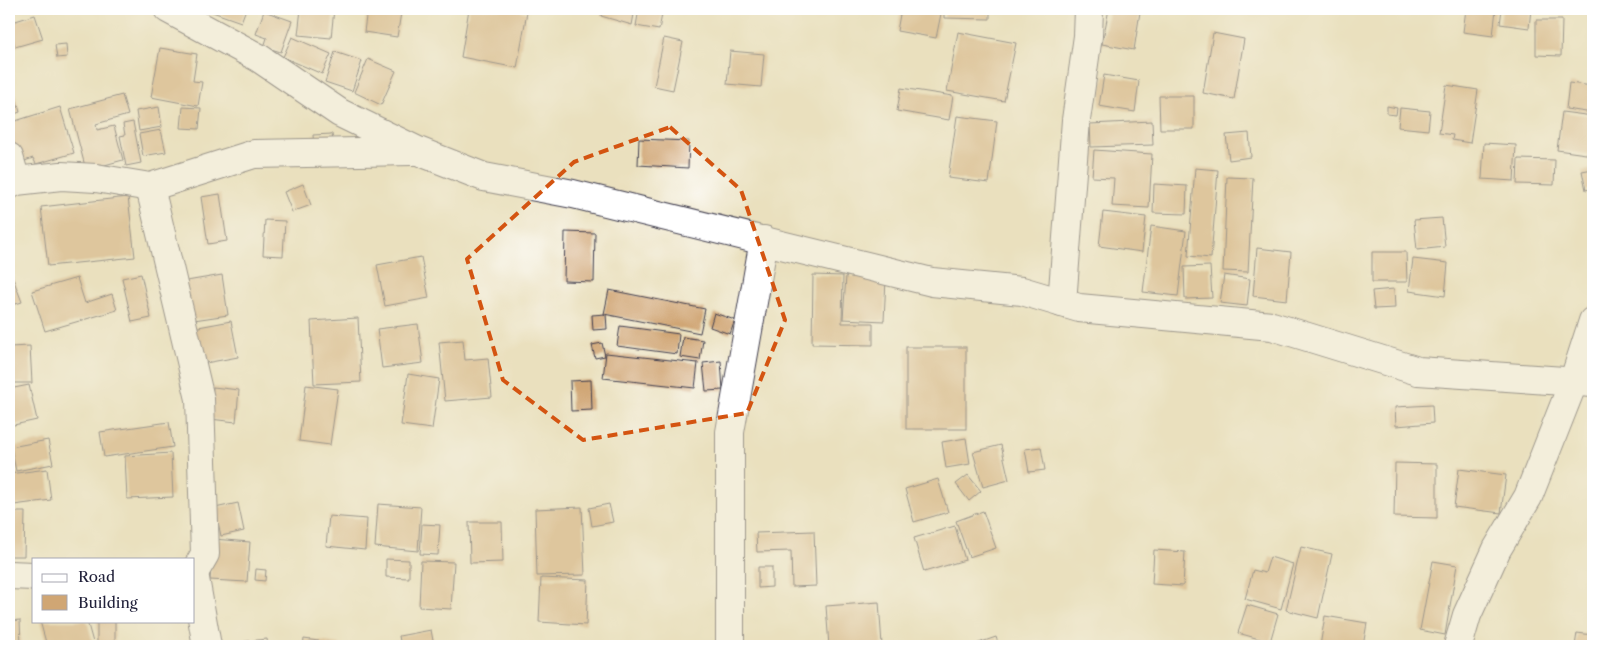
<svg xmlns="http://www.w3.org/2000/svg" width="1602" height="655" font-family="'Libre Caslon Text',serif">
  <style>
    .building { fill: #d0a674 }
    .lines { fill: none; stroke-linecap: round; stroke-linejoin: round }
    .minor-casing { stroke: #403e4f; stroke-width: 30 }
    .minor { stroke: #fff; stroke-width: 28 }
    .marked { fill: none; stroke: #d45411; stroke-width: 4; stroke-dasharray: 10 6; stroke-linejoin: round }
  </style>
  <rect width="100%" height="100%" fill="#fff"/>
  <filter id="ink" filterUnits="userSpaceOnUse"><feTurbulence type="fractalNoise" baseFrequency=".02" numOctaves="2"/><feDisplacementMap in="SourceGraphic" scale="10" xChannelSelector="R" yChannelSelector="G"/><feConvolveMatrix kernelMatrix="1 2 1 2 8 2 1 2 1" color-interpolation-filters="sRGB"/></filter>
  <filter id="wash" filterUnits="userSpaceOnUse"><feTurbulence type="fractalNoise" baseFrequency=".0096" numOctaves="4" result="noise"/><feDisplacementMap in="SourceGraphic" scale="20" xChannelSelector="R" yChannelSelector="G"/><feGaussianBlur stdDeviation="1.12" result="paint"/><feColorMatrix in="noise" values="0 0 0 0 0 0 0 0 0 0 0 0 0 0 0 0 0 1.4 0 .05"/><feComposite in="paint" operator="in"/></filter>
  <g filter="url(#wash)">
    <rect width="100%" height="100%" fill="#eae0be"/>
    <g id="blocks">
      <g class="building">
        <path d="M204 9H246L241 22Z"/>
        <path d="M301 9H334L331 38 298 35Z"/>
        <path d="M367 9 401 13 397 37 364 32Z"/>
        <path d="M469 9H511L527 12 517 68 461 57Z"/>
        <path d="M603 9H635L632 25 601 16Z"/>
        <path d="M639 9H663L659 30 636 26Z"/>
        <path d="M901 9H942L936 38 897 31Z"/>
        <path d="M944 9H990V19L944 18Z"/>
        <path d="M1109 9 1140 12 1134 50 1102 44Z"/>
        <path d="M1466 9H1496L1493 36 1463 32Z"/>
        <path d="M1502 9H1531L1529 28 1500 24Z"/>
        <path d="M264 11 292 21 281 52 264 47 267 38 256 34Z"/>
        <path d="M35 15 43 39 15 47 9 23Z"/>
        <path d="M1536 20H1562L1561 56 1536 55Z"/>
        <path d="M958 32 1016 43 1004 101 947 91Z"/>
        <path d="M1213 33 1244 39 1234 99 1203 93Z"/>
        <path d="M292 37 331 54 322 74 283 57Z"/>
        <path d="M664 38 683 42 673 90 654 86Z"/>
        <path d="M66 44 67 57 57 58 55 45Z"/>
        <path d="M160 48 197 54 193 81 202 82 198 106 151 97Z"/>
        <path d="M730 51 764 54 761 87 727 84Z"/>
        <path d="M335 52 362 61 352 91 325 82Z"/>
        <path d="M368 59 396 71 381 105 354 92Z"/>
        <path d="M9 75 20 112 9 116Z"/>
        <path d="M1104 75 1139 81 1135 112 1099 106Z"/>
        <path d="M1569 83 1593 86V113L1566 109Z"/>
        <path d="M1446 85 1478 90 1470 143 1452 140 1453 135 1439 133Z"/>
        <path d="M901 88 953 96 949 120 897 111Z"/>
        <path d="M122 95 128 115 96 124 97 130 114 126 123 160 86 170 70 109Z"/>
        <path d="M1159 96H1194V129H1160Z"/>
        <path d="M1387 106 1397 108 1396 115 1387 114Z"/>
        <path d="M60 107 74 153 36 164 33 158 19 163 9 123Z"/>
        <path d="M159 107 162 127 139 131 136 111Z"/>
        <path d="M183 107 201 108 199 129 181 128Z"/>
        <path d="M1400 108 1430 111 1428 130 1398 127Z"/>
        <path d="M1562 112 1593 116V155L1557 150Z"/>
        <path d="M957 116 997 121 989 183 948 178Z"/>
        <path d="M1152 121 1153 145 1091 147 1090 124Z"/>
        <path d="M133 122 141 163 126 166 120 136 125 135 123 124Z"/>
        <path d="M161 130 166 152 143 156 139 134Z"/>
        <path d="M1249 133 1251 157 1229 160 1226 135Z"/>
        <path d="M332 134 334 149 314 150 313 135Z"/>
        <path d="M639 139 689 141 688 168 638 165Z"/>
        <path d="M1484 143 1516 145 1514 181 1482 179Z"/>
        <path d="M1094 150 1152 154 1149 208 1112 206 1114 178 1092 177Z"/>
        <path d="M1518 159 1555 160 1554 185 1517 184Z"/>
        <path d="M1195 168 1218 170 1211 258 1188 256Z"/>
        <path d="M1593 169V188L1586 190 1582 171Z"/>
        <path d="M1227 177 1253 178 1248 272 1223 271Z"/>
        <path d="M303 184 311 205 292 212 284 192Z"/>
        <path d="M1154 184 1187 186 1186 214 1153 213Z"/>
        <path d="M220 194 227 241 208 244 201 197Z"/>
        <path d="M128 197 135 257 48 266 41 207Z"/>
        <path d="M1103 212 1146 217 1142 252 1099 246Z"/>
        <path d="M1442 218 1445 247 1417 250 1414 220Z"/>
        <path d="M265 220 285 221 283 256 263 255Z"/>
        <path d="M1151 226 1186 231 1178 296 1143 292Z"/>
        <path d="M565 232 595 233 594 282 564 281Z"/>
        <path d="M1257 248 1291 252 1287 300 1253 296Z"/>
        <path d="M1372 252H1406L1407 282H1372Z"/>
        <path d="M421 257 429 298 385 306 377 265Z"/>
        <path d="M1413 259 1448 263 1445 296 1409 291Z"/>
        <path d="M1210 266 1212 298 1185 299 1184 267Z"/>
        <path d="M9 268 22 302 9 306Z"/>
        <path d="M141 274 151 318 132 322 122 278Z"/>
        <path d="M222 275 228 315 187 321 181 282Z"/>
        <path d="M813 275 843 276 842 323H873V345L812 344Z"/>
        <path d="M1224 275 1250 279 1247 306 1220 303Z"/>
        <path d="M846 276 886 278 884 321 843 319Z"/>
        <path d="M77 278 85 303 112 294 117 310 45 331 32 291Z"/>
        <path d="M1394 289 1395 308 1374 309 1372 291Z"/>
        <path d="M609 290 705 309 700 333 604 314Z"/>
        <path d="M714 313 735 320 730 334 710 327Z"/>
        <path d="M606 314 607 329 593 330 592 315Z"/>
        <path d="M358 318 361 382 314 384 311 321Z"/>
        <path d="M231 321 238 357 200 364 193 328Z"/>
        <path d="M418 324 423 363 382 368 377 329Z"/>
        <path d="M620 326 679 334 677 354 617 346Z"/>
        <path d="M683 337 703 340 700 360 680 357Z"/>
        <path d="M463 340 465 360 488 358 492 397 445 401 439 342Z"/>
        <path d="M602 343 605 356 595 358 592 345Z"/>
        <path d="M30 346 32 383H10L9 347Z"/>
        <rect x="906" y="347" width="60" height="82"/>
        <path d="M606 353 698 363 695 388 603 378Z"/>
        <path d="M721 361 723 390 706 391 703 363Z"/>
        <path d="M408 374 439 379 432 429 401 425Z"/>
        <path d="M591 380 592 410 571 411 570 381Z"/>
        <path d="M29 385 37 420 9 426V389Z"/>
        <path d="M306 385 338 389 330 445 299 441Z"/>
        <path d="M213 387 239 390 236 422 210 419Z"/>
        <path d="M1432 405 1433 423 1396 426 1395 407Z"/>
        <path d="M169 422 173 447 104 457 100 432Z"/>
        <path d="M966 438 970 464 946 468 942 442Z"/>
        <path d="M48 440 53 464 16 471 11 447Z"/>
        <path d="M1001 445 1009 480 983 487 973 452Z"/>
        <path d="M1041 447 1045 470 1029 472 1025 449Z"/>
        <path d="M171 453 173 497 127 499 125 456Z"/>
        <path d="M1395 463 1437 464V518L1394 517Z"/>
        <path d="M47 469 51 500 14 505 9 474Z"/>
        <path d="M1459 469 1506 475 1501 513 1454 507Z"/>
        <path d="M968 475 981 491 969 501 956 484Z"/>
        <path d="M938 479 948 512 914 522 905 489Z"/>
        <path d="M238 503 244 531 221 536 215 508Z"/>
        <path d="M378 504 421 507 418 551 375 547Z"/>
        <path d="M609 504 613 522 592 526 589 508Z"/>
        <path d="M582 507 585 575 537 576 535 509Z"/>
        <path d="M983 511 996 548 969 557 956 521Z"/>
        <path d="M9 512H25L24 556H9Z"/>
        <path d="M329 516 367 519 365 550 326 546Z"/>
        <path d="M469 522H502L503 562 470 563Z"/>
        <path d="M422 524 440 525 438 555 420 554Z"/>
        <path d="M955 526 965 560 924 572 914 538Z"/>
        <path d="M814 531 816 586 792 587 791 551 757 552 756 533Z"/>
        <path d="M213 539 250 542 247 582 210 580Z"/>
        <path d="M1301 547 1332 554 1318 618 1286 610Z"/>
        <path d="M1154 550 1185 552 1183 586 1152 584Z"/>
        <path d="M1270 557 1293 564 1281 609 1245 599 1253 570 1265 573Z"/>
        <path d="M386 559 409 560V578L386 577Z"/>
        <path d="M421 561 454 562 451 609 419 607Z"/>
        <path d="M1433 561 1457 565 1445 635 1420 630Z"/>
        <path d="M758 567H772V587L758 588Z"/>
        <path d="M256 569 266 570 265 581 255 580Z"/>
        <path d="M541 578 588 580 586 625 539 622Z"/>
        <path d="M879 602 882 645 829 646 826 606Z"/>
        <path d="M1247 605 1278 614 1270 642 1238 633Z"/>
        <path d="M1325 616 1367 623 1363 646H1320Z"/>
        <path d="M20 620 21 646H9V621Z"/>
        <path d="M40 621H87L94 646H47Z"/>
        <rect x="97" y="621" width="18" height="25"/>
        <path d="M431 630 434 646H401L399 636Z"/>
        <path d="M1577 633 1593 635V646H1575Z"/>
        <path d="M996 637 999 646H970Z"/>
        <path d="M267 639 268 646H240L239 642Z"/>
        <path d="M304 639 340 644V646H303Z"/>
      </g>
    </g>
  </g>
  <g filter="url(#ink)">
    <use href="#blocks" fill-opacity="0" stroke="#403e4f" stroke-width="1"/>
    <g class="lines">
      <defs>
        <g id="minor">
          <path d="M168 9 259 58 340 113 418 151 484 177 573 194 932 282 1022 291 1079 308 1272 326 1418 371 1593 383"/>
          <path d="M9 157 16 181"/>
          <path d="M9 185 16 181 61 176 96 178 150 187 254 154 412 151"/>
          <path d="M150 187 200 399 205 554 194 573"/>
          <path d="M1062 303 1076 120 1088 36 1089 9"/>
          <path d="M194 573 207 646"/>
          <path d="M9 575 34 576"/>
          <path d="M730 646V432L764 240"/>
          <path d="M1458 646 1467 615 1497 549 1528 497 1573 383 1593 321"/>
        </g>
      </defs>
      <use href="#minor" class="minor-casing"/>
      <use href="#minor" class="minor"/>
    </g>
  </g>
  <path d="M0 0H1602V655H0ZM670 127 741 190 785 320 747 413 583 440 503 380 467 259 574 162Z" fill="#eae0be" fill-opacity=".55" fill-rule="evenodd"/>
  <path class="marked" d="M670 127 741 190 785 320 747 413 583 440 503 380 467 259 574 162Z"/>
  <rect width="1602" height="655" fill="none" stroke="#fff" stroke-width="30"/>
  <rect x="32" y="558" width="162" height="65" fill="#ffffff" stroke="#a7a7b1"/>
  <rect x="42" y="574" width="25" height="8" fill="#ffffff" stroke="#a7a7b1"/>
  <text x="78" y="582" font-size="15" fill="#22223b">Road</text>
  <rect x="42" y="595" width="25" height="15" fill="#d0a674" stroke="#a7a7b1"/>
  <text x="78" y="608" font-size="15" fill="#22223b">Building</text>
</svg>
